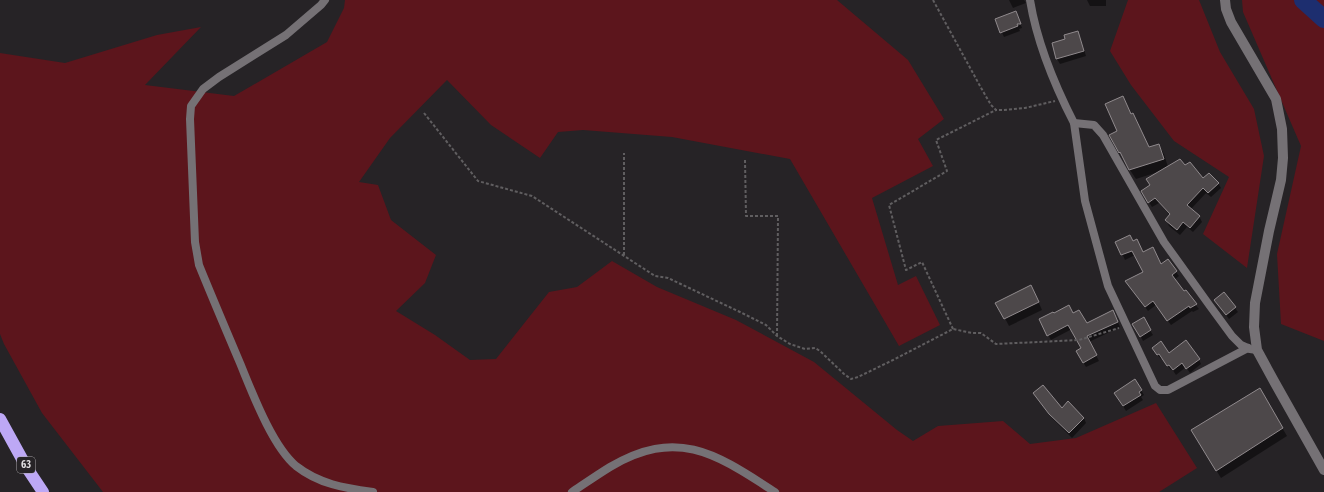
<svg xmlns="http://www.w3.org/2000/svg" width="1324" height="492" font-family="'Fira Sans Condensed',sans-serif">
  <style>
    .green { fill: #5c151c }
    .shadow { fill: #0007 }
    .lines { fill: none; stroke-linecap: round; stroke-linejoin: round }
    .river { stroke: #1d2e6f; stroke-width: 18 }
    .building { fill: #4d484a; stroke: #908a8d }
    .path { stroke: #605e60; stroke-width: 2; stroke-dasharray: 3 2; stroke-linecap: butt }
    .street { stroke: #757175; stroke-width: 8 }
    .secondary { stroke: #757175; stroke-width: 10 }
    .highway { stroke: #bda8f5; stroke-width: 12 }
    .labels { text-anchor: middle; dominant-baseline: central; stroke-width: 3; stroke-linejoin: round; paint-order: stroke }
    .shield { fill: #262326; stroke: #a8a5a8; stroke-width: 1 }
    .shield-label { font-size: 10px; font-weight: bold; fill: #dfdddf }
  </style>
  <rect width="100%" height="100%" fill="#262326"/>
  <g class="green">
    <path d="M345 0H837L908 60 944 119 918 139 933 166 872 198 898 285 916 276 940 325 899 346 790 159 672 137 583 130 558 132 540 158 491 125 447 80 390 138 359 182 378 185 391 220 436 255 425 283 396 311 435 335 470 360 496 359 549 292 577 287 612 261 657 287 736 320 814 362 897 430 913 441 938 426 1003 421 1030 444 1076 438 1156 403 1197 468 1159 492H103L42 413 4 344 0 334V53L65 63 157 35 201 27 145 85 234 96 327 42 344 8Z"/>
    <path d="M1128 0H1199L1220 52 1254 109 1264 156 1247 268 1203 234 1229 177 1174 141 1131 85 1110 51Z"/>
    <path d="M1242 0H1324V341L1281 324 1277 254 1301 146 1243 12Z"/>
  </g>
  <g class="shadow">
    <path d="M1009 0H1024L1026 3 1013 8Z"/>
    <path d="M1087 0H1106V6H1090Z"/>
    <path d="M1018 17 1022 28 1019 29 1020 31 1004 37 996 20Z"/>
    <path d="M1078 32 1080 37 1086 56 1060 64 1057 59 1053 44 1067 40Z"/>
    <path d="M1122 97 1131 114H1133L1138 123 1149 148 1159 145 1164 154 1168 167 1185 166 1203 180 1218 183 1221 188 1211 197 1206 193 1191 209 1199 216 1202 222 1193 232 1187 227 1180 235 1169 226 1166 220 1170 215 1159 203 1152 207 1142 191 1151 185 1161 171 1136 179 1130 170 1126 161 1119 132Z"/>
    <path d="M1117 242H1133L1143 253 1161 265 1176 272 1179 276 1174 280 1199 309 1193 312 1192 311 1171 325 1156 305 1148 311 1129 286 1144 272 1135 255 1125 260Z"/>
    <path d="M1035 294 1042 310 1009 326 997 303Z"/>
    <path d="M1215 300 1235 308 1238 312 1229 319Z"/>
    <path d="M1073 315 1086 324 1115 316 1120 327 1089 342 1099 361 1086 367 1083 362 1082 349 1072 329 1051 340 1040 320Z"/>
    <path d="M1143 319 1153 335 1143 341 1134 324Z"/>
    <path d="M1156 353 1169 354 1199 360 1201 364 1190 373 1186 367 1176 375 1172 369 1171 370 1162 358 1161 359Z"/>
    <path d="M1259 389 1287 436 1221 478 1192 431Z"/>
    <path d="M1141 390 1144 395 1141 397 1143 400 1126 411 1118 398Z"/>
    <path d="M1034 394 1062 409 1084 418 1086 423 1072 438 1053 419Z"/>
  </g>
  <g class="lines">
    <path class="river" d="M1303 0 1324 19"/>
  </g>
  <g class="building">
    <path d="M1016 11 1021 24H1017L1018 26 1000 33 995 19Z"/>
    <path d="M1078 31 1084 51 1056 59 1052 43 1065 39 1064 35Z"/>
    <path d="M1123 96 1131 114 1133 113 1149 147 1159 144 1164 159 1129 170 1120 152 1119 153 1109 135 1117 131 1105 104Z"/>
    <path d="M1180 159 1185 165 1190 162 1203 178 1209 173 1219 183 1208 193 1203 188 1187 205 1200 216 1190 228 1183 222 1177 230 1165 220 1170 214 1155 198 1148 203 1141 191 1150 185 1146 179Z"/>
    <path d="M1130 235 1133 241 1137 239 1143 252 1153 247 1161 264 1168 259 1177 271 1172 275 1184 291 1186 290 1197 304 1190 308 1189 306 1167 321 1153 301 1145 307 1125 281 1143 272 1132 251 1121 255 1115 242Z"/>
    <path d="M1031 285 1039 302 1004 319 995 303Z"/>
    <path d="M1224 292 1236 307 1226 315 1214 300Z"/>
    <path d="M1069 305 1073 313 1079 310 1087 323 1113 310 1118 322 1087 336 1097 355 1083 363 1076 351 1081 348 1068 325 1047 336 1039 319 1053 312 1054 313Z"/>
    <path d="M1144 317 1151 330 1140 337 1132 324Z"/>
    <path d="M1186 340 1200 359 1186 369 1182 363 1173 370 1169 365 1167 366 1159 354 1157 355 1152 348 1161 341 1169 353Z"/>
    <path d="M1135 379 1142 390 1139 392 1141 395 1123 406 1114 393Z"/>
    <path d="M1043 385 1062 408 1068 401 1084 418 1069 433 1049 414 1033 393Z"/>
    <path d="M1260 388 1283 428 1216 471 1191 430Z"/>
  </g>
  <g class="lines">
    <g class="path">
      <path d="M933 0 980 86 991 105 996 110H1004L1025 108 1055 101"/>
      <path d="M424 113 478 181 532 196 655 276 668 278 740 312 766 325 777 336 790 344 805 349 815 348 820 351 844 374 851 379 858 377 893 360 953 329 972 333H981L996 344 1079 340 1119 328"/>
      <path d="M745 160 746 216H778L777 336"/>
      <path d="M624 255V153"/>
      <path d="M953 329 922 262 906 270 889 205 947 171 936 140 996 110"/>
    </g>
    <g class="street">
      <path d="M325 0 321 5 286 35 219 77 203 89 191 106 190 119 195 242 199 265C212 297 226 330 240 363 252 392 272 446 296 466 319 484 344 488 373 492"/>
      <path d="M1030 0C1037 43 1054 84 1074 123L1094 125 1103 135 1164 242 1210 306 1232 336 1241 345 1250 349 1257 350"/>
      <path d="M1074 123 1085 201 1108 286 1155 386 1160 390H1168L1248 348"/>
      <path d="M572 492C584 484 597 475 610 467 678 427 716 454 775 492"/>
    </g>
    <path class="secondary" d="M1225 0 1226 9 1231 22 1276 99 1282 129 1283 158 1281 180 1269 231 1255 303 1254 327 1257 350 1275 383 1324 470"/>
    <path class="highway" d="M0 419 27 468 43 492"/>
  </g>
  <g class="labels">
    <rect class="shield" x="17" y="457" width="18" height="16" rx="3"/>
    <g class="shield-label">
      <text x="26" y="465">63</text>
    </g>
  </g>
</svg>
